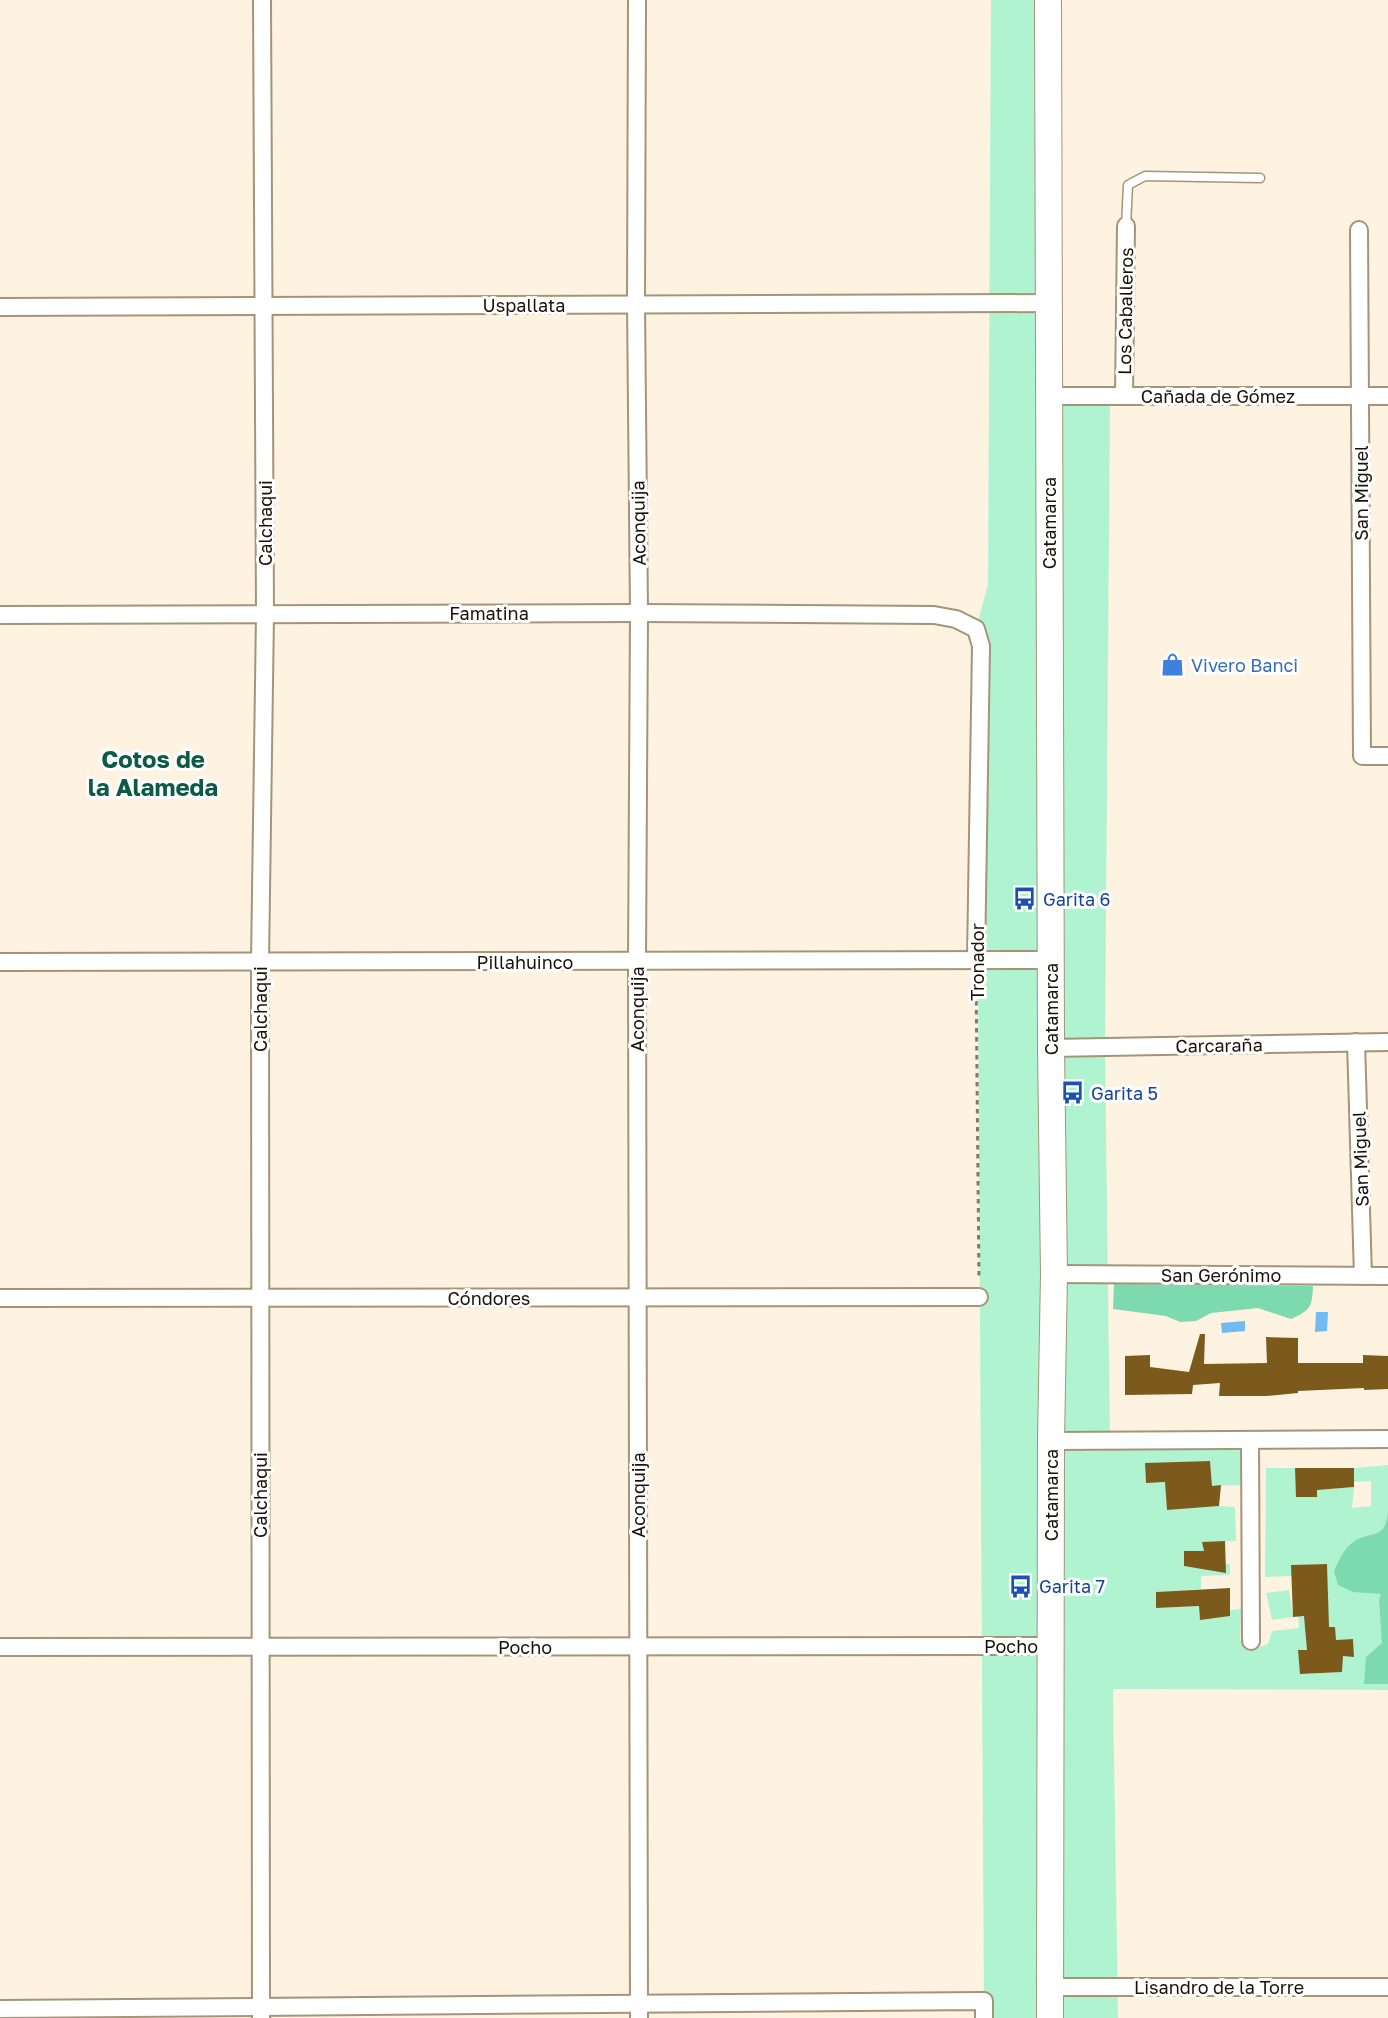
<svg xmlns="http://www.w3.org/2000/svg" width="1388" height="2018" font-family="'Golos Text',sans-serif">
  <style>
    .green { fill: #b0f3d1; fill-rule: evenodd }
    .forest { fill: #7cdaae }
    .water { fill: #71baf4 }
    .building { fill: #7b5a1c }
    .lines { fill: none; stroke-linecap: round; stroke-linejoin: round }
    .service-casing { stroke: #a59477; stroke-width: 11 }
    .minor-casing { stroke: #a59477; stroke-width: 20 }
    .primary-casing { stroke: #a59477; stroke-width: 28 }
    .path { stroke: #827a6b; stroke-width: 3; stroke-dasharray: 4.5 4.5; stroke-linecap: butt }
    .service { stroke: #fff; stroke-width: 8 }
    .minor { stroke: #fff; stroke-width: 16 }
    .primary { stroke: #fff; stroke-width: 26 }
    .labels { text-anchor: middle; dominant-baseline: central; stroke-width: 6; stroke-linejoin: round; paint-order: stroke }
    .street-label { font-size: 18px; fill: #191208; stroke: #fff }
    .shop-label { font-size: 18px; fill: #366cbe; stroke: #fff; text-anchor: start }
    .transit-label { font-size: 18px; fill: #164399; stroke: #fff; text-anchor: start }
    .district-label { font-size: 24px; font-weight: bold; fill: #0c5b45; stroke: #fff }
  </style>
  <rect width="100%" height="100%" fill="#fef3e0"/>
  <g class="green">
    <path d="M991 0H1048L1049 396H1110L1105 1047 1110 1448H1229L1244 1450 1243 1485 1212 1486 1210 1461 1145 1464 1146 1483 1189 1481 1188 1492 1166 1495 1167 1510 1219 1506 1235 1507 1236 1541 1203 1542 1204 1551 1184 1552 1185 1566 1195 1568 1230 1564V1575L1201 1576V1589L1156 1592V1608L1199 1606 1200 1619 1230 1616V1610L1241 1609 1240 1640 1251 1650 1268 1644 1272 1631 1299 1628 1298 1616 1328 1615 1327 1564 1292 1565V1576L1265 1577 1266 1468H1295L1297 1497 1317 1496V1468L1325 1469 1327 1489 1354 1487 1352 1508 1371 1506V1481L1354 1482V1468L1388 1465V1690L1113 1689 1118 2018H984L976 629 988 584ZM1334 1627 1336 1640 1353 1639 1354 1656H1343L1342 1672 1300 1674 1307 1650 1306 1628Z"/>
    <path d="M1289 1590 1293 1617 1272 1620 1266 1593Z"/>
  </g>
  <g class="forest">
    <path d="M1114 1284 1313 1286C1312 1308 1310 1310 1291 1319L1258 1308 1211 1313 1196 1321 1180 1322 1166 1316 1113 1309Z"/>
    <path d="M1388 1512V1684H1364L1366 1657 1382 1643 1379 1600 1381 1594 1353 1592 1338 1585 1334 1571C1338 1562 1344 1549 1352 1543 1370 1529 1385 1542 1388 1512Z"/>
  </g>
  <g class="water">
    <path d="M1316 1312H1328L1327 1331 1315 1332Z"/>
    <path d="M1245 1321V1331L1222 1333 1221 1323Z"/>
  </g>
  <g class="building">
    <path d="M1200 1334H1205L1204 1364 1267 1363 1266 1337 1298 1338V1363H1363V1355L1388 1356V1389L1364 1390V1388L1298 1391V1393L1267 1396H1219L1220 1383 1193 1385 1192 1394 1125 1395V1356L1150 1355V1367L1189 1372Z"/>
    <path d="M1210 1461 1212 1486 1221 1485 1219 1506 1167 1510 1165 1482 1146 1483 1145 1463Z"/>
    <path d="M1295 1468H1354V1487L1317 1490V1497H1296Z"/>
    <path d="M1225 1541 1226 1573 1184 1566V1551H1204L1202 1542Z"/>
    <path d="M1327 1564 1329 1627H1335L1336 1640 1353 1639 1354 1657 1343 1656 1342 1672 1300 1674 1298 1650H1307L1304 1616 1293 1617 1291 1565Z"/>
    <path d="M1230 1588V1616L1200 1620 1199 1606 1156 1608V1592Z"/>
  </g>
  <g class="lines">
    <defs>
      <path id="service" d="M1126 226 1128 185 1145 176 1260 178"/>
      <g id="minor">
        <path d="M637 0 636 304 639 613 637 961 639 2018"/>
        <path d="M1359 230 1362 756H1388"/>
        <path d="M0 307 1049 303"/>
        <path d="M1049 396H1388"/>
        <path d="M1124 396 1126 226"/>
        <path d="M0 615 639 613 934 615 956 619 976 629 981 646 976 960"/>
        <path d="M0 962 1051 960"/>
        <path d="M1356 1042 1363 1276"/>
        <path d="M1051 1048 1388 1042"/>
        <path d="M1054 1274 1388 1276"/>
        <path d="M0 1298 979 1297"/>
        <path d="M1051 1441 1388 1439"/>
        <path d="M1250 1441 1251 1641"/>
        <path d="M0 1647 1051 1646"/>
        <path d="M1050 1987H1388"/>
        <path d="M0 2009 984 2001V2018"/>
        <path d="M261 2018 260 962 265 614 262 0"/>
      </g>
      <path id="primary" d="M1048 0 1051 1048 1054 1274 1051 1441 1050 2018"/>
    </defs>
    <use href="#service" class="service-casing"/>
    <use href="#minor" class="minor-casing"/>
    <use href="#primary" class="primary-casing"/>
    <path class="path" d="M976 974 979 1280"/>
    <use href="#service" class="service"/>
    <use href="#minor" class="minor"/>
    <use href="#primary" class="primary"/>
  </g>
  <defs>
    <symbol id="shop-bare" viewBox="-9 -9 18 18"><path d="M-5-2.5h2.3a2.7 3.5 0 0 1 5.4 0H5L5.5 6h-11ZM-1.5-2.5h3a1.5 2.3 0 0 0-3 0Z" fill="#3f7fe0" stroke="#fff" stroke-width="2.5" paint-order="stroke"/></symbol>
    <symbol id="bus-bare" viewBox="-9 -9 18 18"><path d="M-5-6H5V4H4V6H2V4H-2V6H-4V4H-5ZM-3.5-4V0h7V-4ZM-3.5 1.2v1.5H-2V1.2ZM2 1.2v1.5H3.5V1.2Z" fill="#1a4fb4" stroke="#fff" stroke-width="2.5" paint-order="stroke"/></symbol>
  </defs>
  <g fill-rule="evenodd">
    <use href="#shop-bare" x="1156" y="648" width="33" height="33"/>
    <use href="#bus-bare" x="1008" y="882" width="33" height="33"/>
    <use href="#bus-bare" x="1056" y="1076" width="33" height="33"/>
    <use href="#bus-bare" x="1004" y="1570" width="33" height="33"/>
  </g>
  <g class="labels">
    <g class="street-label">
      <text x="524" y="305">Uspallata</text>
      <text transform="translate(1125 311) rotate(-89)">Los Caballeros</text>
      <text x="1218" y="396">Cañada de Gómez</text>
      <text transform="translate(1361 493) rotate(-90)">San Miguel</text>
      <text transform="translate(265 523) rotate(-90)">Calchaqui</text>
      <text transform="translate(638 523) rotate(-91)">Aconquija</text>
      <text transform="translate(1049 523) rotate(-90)">Catamarca</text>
      <text x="489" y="613">Famatina</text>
      <text x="525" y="962">Pillahuinco</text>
      <text transform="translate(977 962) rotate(-90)">Tronador</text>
      <text transform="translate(260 1009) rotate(-90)">Calchaqui</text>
      <text transform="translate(637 1009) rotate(-90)">Aconquija</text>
      <text transform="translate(1051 1009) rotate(-90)">Catamarca</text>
      <text transform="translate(1219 1045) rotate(-1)">Carcaraña</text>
      <text transform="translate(1360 1159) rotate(-92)">San Miguel</text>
      <text x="1221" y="1275">San Gerónimo</text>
      <text x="489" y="1298">Cóndores</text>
      <text transform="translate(260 1495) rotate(-90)">Calchaqui</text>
      <text transform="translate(638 1495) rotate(-90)">Aconquija</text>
      <text transform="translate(1051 1495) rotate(-90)">Catamarca</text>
      <text x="1011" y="1646">Pocho</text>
      <text x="525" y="1647">Pocho</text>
      <text x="1219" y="1987">Lisandro de la Torre</text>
    </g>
    <g class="shop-label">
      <text x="1191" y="665">Vivero Banci</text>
    </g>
    <g class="transit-label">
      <text x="1043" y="899">Garita 6</text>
      <text x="1091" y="1093">Garita 5</text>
      <text x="1039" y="1586">Garita 7</text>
    </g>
    <g class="district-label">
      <text x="153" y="758">Cotos de<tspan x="153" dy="28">la Alameda</tspan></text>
    </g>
  </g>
</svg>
